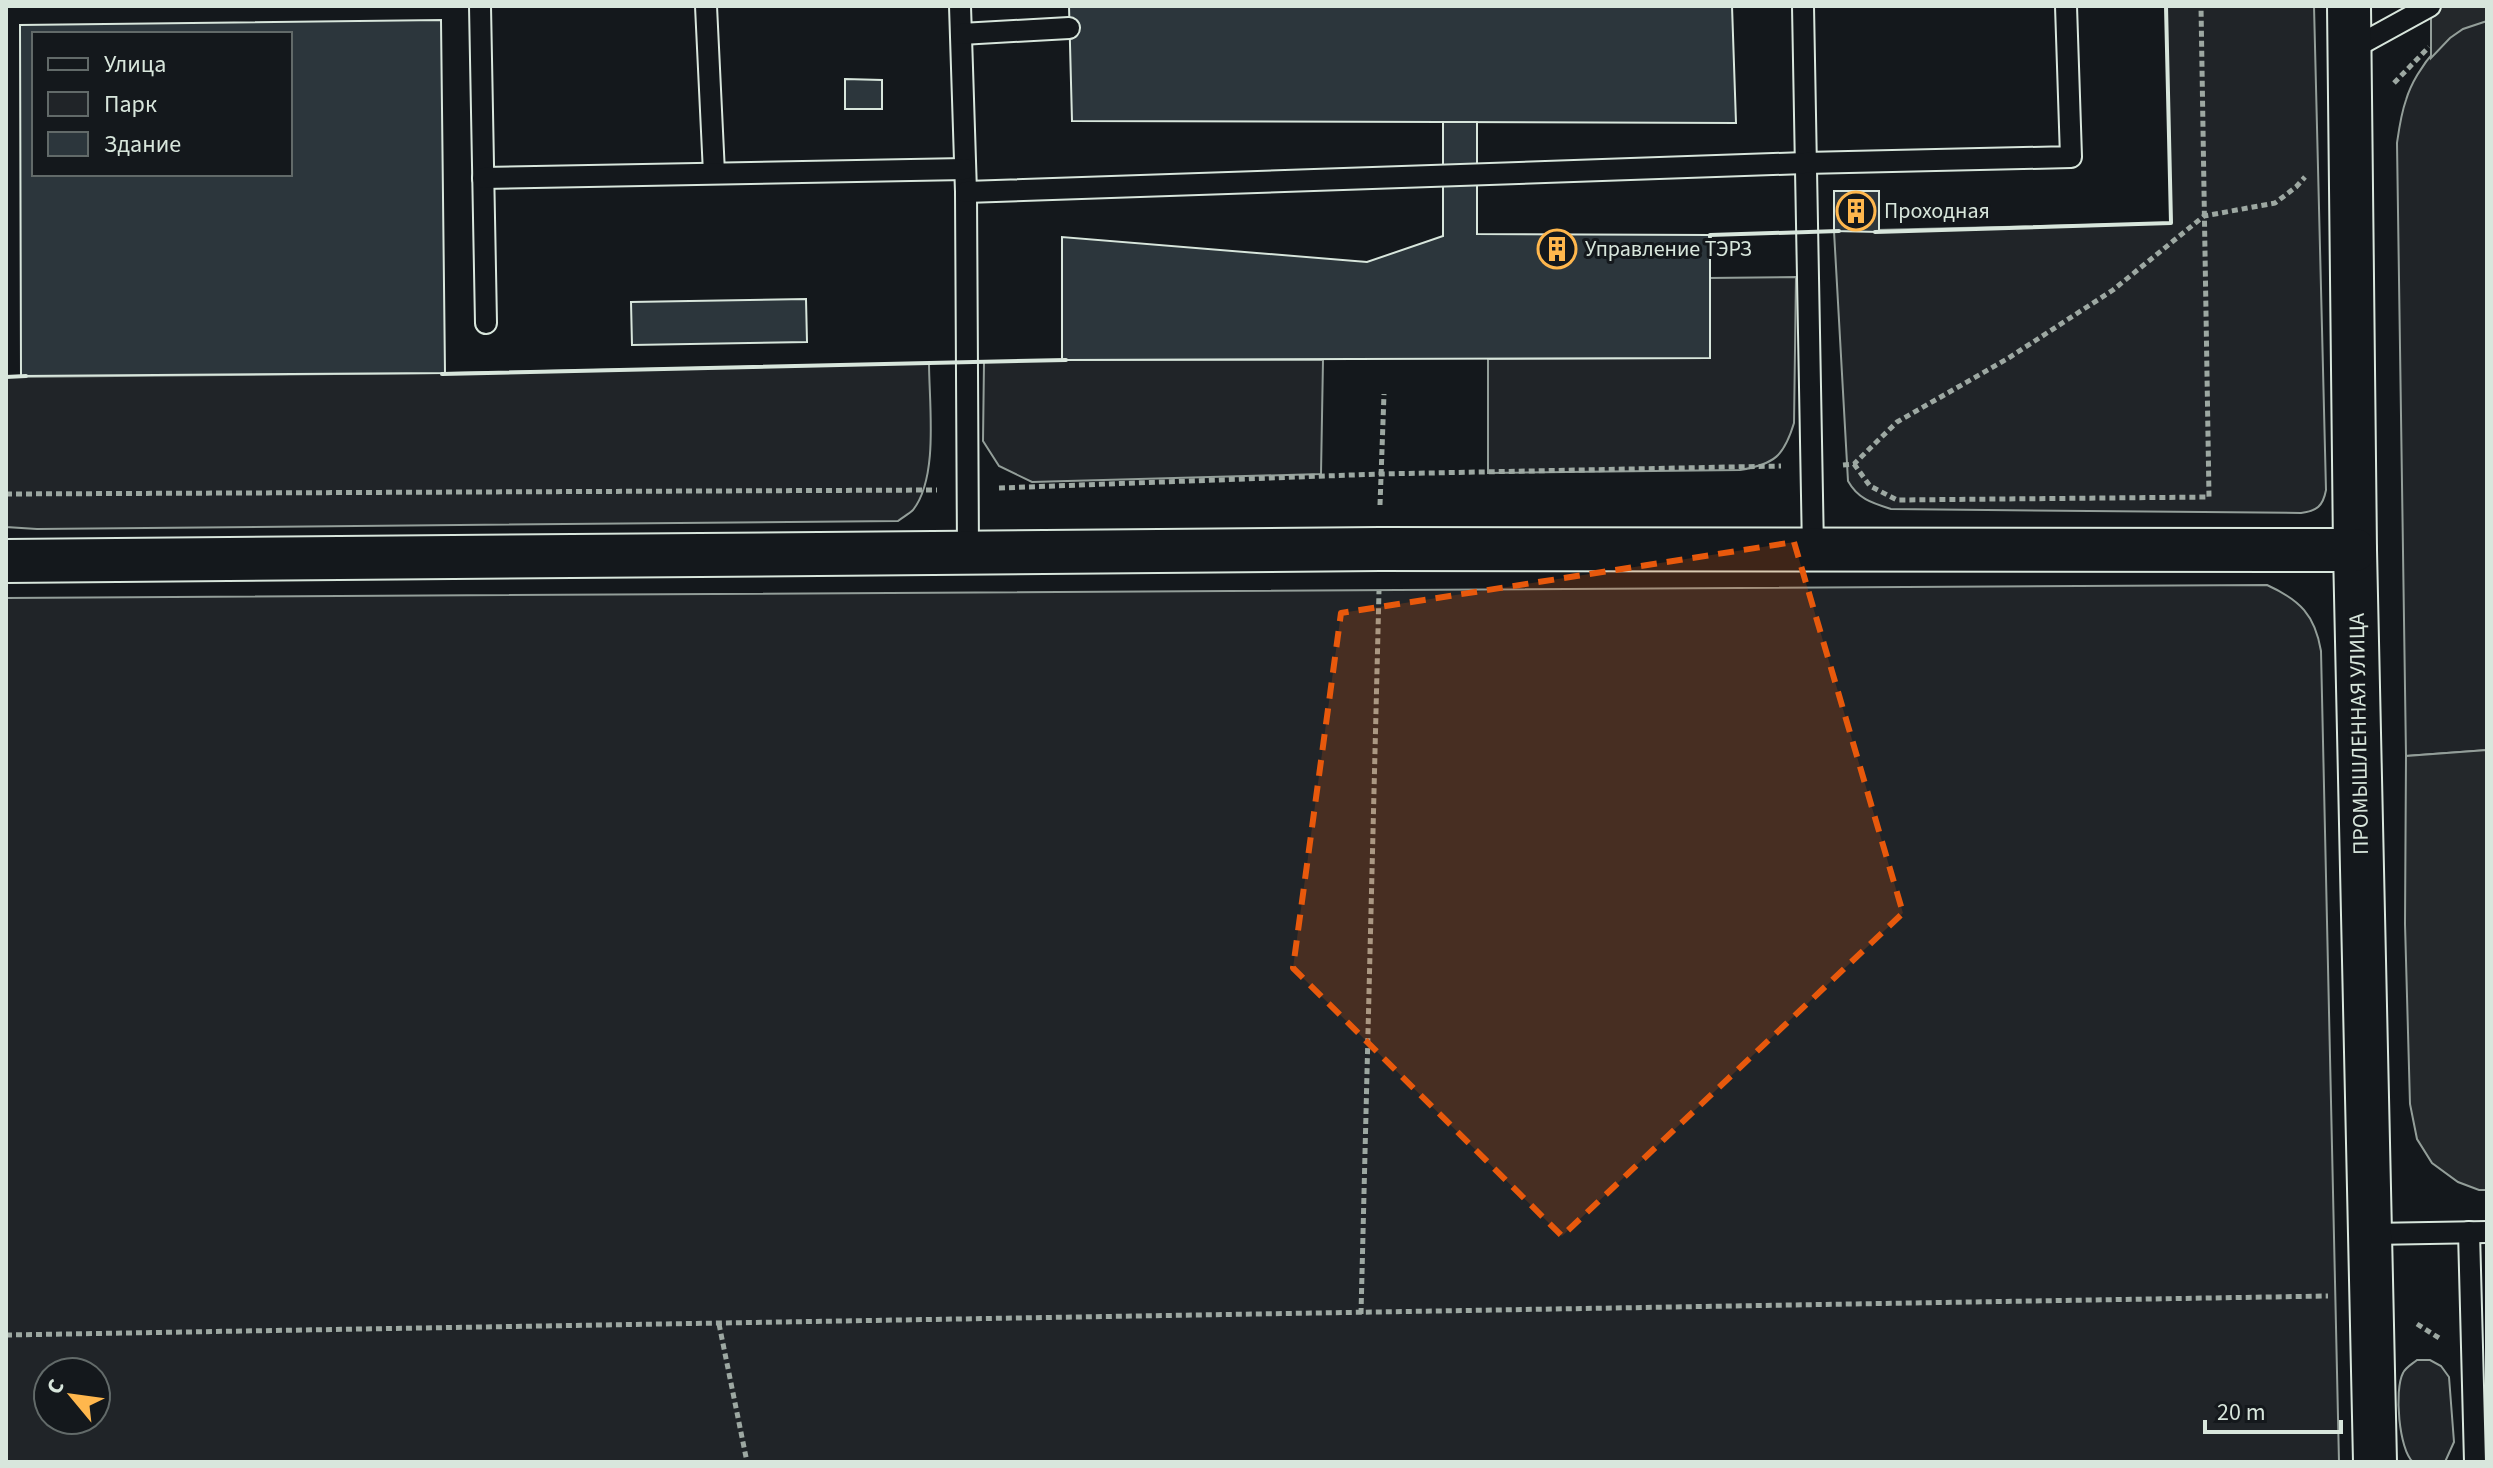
<svg xmlns="http://www.w3.org/2000/svg" width="2493" height="1468" font-family="'Source Sans 3',sans-serif">
  <style>
    .green { fill: #202428; stroke: #939e99; stroke-width: 2; fill-rule: evenodd }
    .parking { fill: #24282b; stroke: #939e99; stroke-width: 2 }
    .building { fill: #2c363c; stroke: #d8e6dc; stroke-width: 2; fill-rule: evenodd }
    .lines { fill: none; stroke-linecap: round; stroke-linejoin: round }
    .service-casing { stroke: #d8e6dc; stroke-width: 24 }
    .minor-casing { stroke: #d8e6dc; stroke-width: 46 }
    .path { stroke: #9da8a2; stroke-width: 5; stroke-dasharray: 6 4; stroke-linecap: butt }
    .service { stroke: #14181c; stroke-width: 20 }
    .minor { stroke: #14181c; stroke-width: 42 }
    .wall { stroke: #d8e6dc; stroke-width: 4 }
    .marked { fill: #e8590c; fill-opacity: 0.2; stroke: #e8590c; stroke-width: 6; stroke-dasharray: 16 10; stroke-linejoin: round }
    .labels { text-anchor: middle; dominant-baseline: central; stroke-width: 6; stroke-linejoin: round; paint-order: stroke }
    .poi-label { font-size: 22px; fill: #d8e6dc; stroke: #14181c; text-anchor: start }
    .street-label { font-size: 22px; fill: #d8e6dc; stroke: #14181c }
  </style>
  <rect width="100%" height="100%" fill="#14181c"/>
  <g class="green">
    <path d="M2166 6H2314L2326 490C2323 506 2317 511 2301 513L1891 509C1872 503 1858 499 1848 481L1834 231 2171 223Z"/>
    <path d="M2487 21V750L2406 756 2397 143C2399 129 2401 114 2406 100 2415 69 2451 22 2487 21Z"/>
    <path d="M1796 277 1794 423C1784 456 1775 464 1740 470L1488 473V359L1709 358V278Z"/>
    <path d="M1062 360H1323L1321 474 1032 482 999 466 983 441 984 362Z"/>
    <path d="M929 363C929 403 939 477 913 510 909 514 903 517 898 521L37 529 6 527V377L445 373Z"/>
    <path d="M2267 585C2300 600 2315 615 2321 651L2339 1462H6V598ZM96 1372V1420H48V1372Z"/>
    <path d="M2417 1360H2430L2441 1366 2449 1377 2454 1442 2445 1462H2413C2399 1450 2394 1390 2403 1373 2405 1368 2412 1364 2417 1360Z"/>
  </g>
  <g class="parking">
    <path d="M2431 6H2487V21L2463 29 2450 38 2431 58Z"/>
    <path d="M2487 750V1190H2479L2458 1182 2432 1163 2417 1139 2410 1104 2405 924 2406 756Z"/>
  </g>
  <g class="building">
    <path d="M1069 6H1732L1736 123 1072 121Z"/>
    <path d="M441 20 445 373 21 376 20 25ZM34 34H290V174H34Z"/>
    <path d="M845 79 882 80V109H845Z"/>
    <path d="M1443 122H1477V234L1710 235V358L1062 360V237L1367 262 1443 236Z"/>
    <path d="M1834 191H1879V232L1834 231Z"/>
    <path d="M806 299 807 342 632 345 631 302Z"/>
  </g>
  <g class="lines">
    <defs>
      <g id="service">
        <path d="M480 6 486 323"/>
        <path d="M706 6 714 173"/>
        <path d="M960 6 966 192 968 553"/>
        <path d="M1803 6 1813 550"/>
        <path d="M961 34 1069 28"/>
        <path d="M2350 50 2430 6"/>
        <path d="M483 178 965 169"/>
        <path d="M966 192 1805 163 2071 157 2066 6"/>
        <path d="M2469 1232 2475 1462"/>
        <path d="M2371 1234 2487 1232"/>
      </g>
      <g id="minor">
        <path d="M2349 6 2355 550 2375 1462"/>
        <path d="M6 561 1380 549 2355 550"/>
      </g>
    </defs>
    <use href="#service" class="service-casing"/>
    <use href="#minor" class="minor-casing"/>
    <g class="path">
      <path d="M2394 83 2429 47"/>
      <path d="M1854 464 1870 486 1897 500 2209 497 2201 6"/>
      <path d="M1843 465 1854 464 1897 422 2007 359 2113 290 2204 216 2275 203 2296 187 2305 177"/>
      <path d="M999 488 1379 474 1781 466"/>
      <path d="M6 494 937 490"/>
      <path d="M1380 505 1384 394"/>
      <path d="M1361 1314 1379 591"/>
      <path d="M719 1324 747 1462"/>
      <path d="M2417 1324 2439 1338"/>
      <path d="M6 1335 2328 1296"/>
    </g>
    <use href="#service" class="service"/>
    <use href="#minor" class="minor"/>
    <g class="wall">
      <path d="M1875 232 2171 223 2166 6"/>
      <path d="M1710 237V235L1839 231"/>
      <path d="M442 374 1066 360"/>
      <path d="M6 377 26 376"/>
    </g>
  </g>
  <path class="marked" d="M1794 542 1903 913 1562 1236 1293 968 1341 613Z"/>
  <defs>
    <symbol id="building-ring" viewBox="-11 -11 22 22"><circle r="9.5" fill="#14181c" stroke="#ffb74d" stroke-width="1.5"/><path d="M-4-6H4V6H1V3H-1V6H-4ZM-2.5-4.3h1.7v1.8h-1.7ZM.8-4.3h1.7v1.8H.8ZM-2.5-1h1.7V.8h-1.7ZM.8-1h1.7V.8H.8Z" fill="#ffb74d"/></symbol>
  </defs>
  <g fill-rule="evenodd">
    <use href="#building-ring" x="1834" y="189" width="44" height="44"/>
    <use href="#building-ring" x="1535" y="227" width="44" height="44"/>
  </g>
  <g class="labels">
    <g class="poi-label">
      <text x="1884" y="211">Проходная</text>
      <text x="1585" y="249">Управление ТЭРЗ</text>
    </g>
    <g class="street-label">
      <text transform="translate(2359 734) rotate(-91)">ПРОМЫШЛЕННАЯ УЛИЦА</text>
    </g>
  </g>
  <rect width="2493" height="1468" fill="none" stroke="#d8e6dc" stroke-width="16"/>
  <rect x="32" y="32" width="260" height="144" fill="#14181c" stroke="#626a69" stroke-width="2"/>
  <rect x="48" y="58" width="40" height="12" fill="#14181c" stroke="#626a69" stroke-width="2"/>
  <text x="104" y="72" font-size="24" fill="#d8e6dc">Улица</text>
  <rect x="48" y="92" width="40" height="24" fill="#202428" stroke="#626a69" stroke-width="2"/>
  <text x="104" y="112" font-size="24" fill="#d8e6dc">Парк</text>
  <rect x="48" y="132" width="40" height="24" fill="#2c363c" stroke="#626a69" stroke-width="2"/>
  <text x="104" y="152" font-size="24" fill="#d8e6dc">Здание</text>
  <g transform="translate(72 1396) rotate(299)"><circle r="38" fill="#14181c" stroke="#626a69" stroke-width="2"/>
  <path d="M0-6L14 30L0 20L-14 30Z" fill="#ffb74d"/>
  <text y="-12" font-size="22" font-weight="bold" text-anchor="middle" fill="#d8e6dc">С</text>
  </g>
  <path d="M2205 1420v12h136v-12" fill="none" stroke="#d8e6dc" stroke-width="4"/>
  <text x="2217" y="1420" font-size="24" fill="#d8e6dc" stroke="#14181c" stroke-width="6" paint-order="stroke">20 m</text>
</svg>
